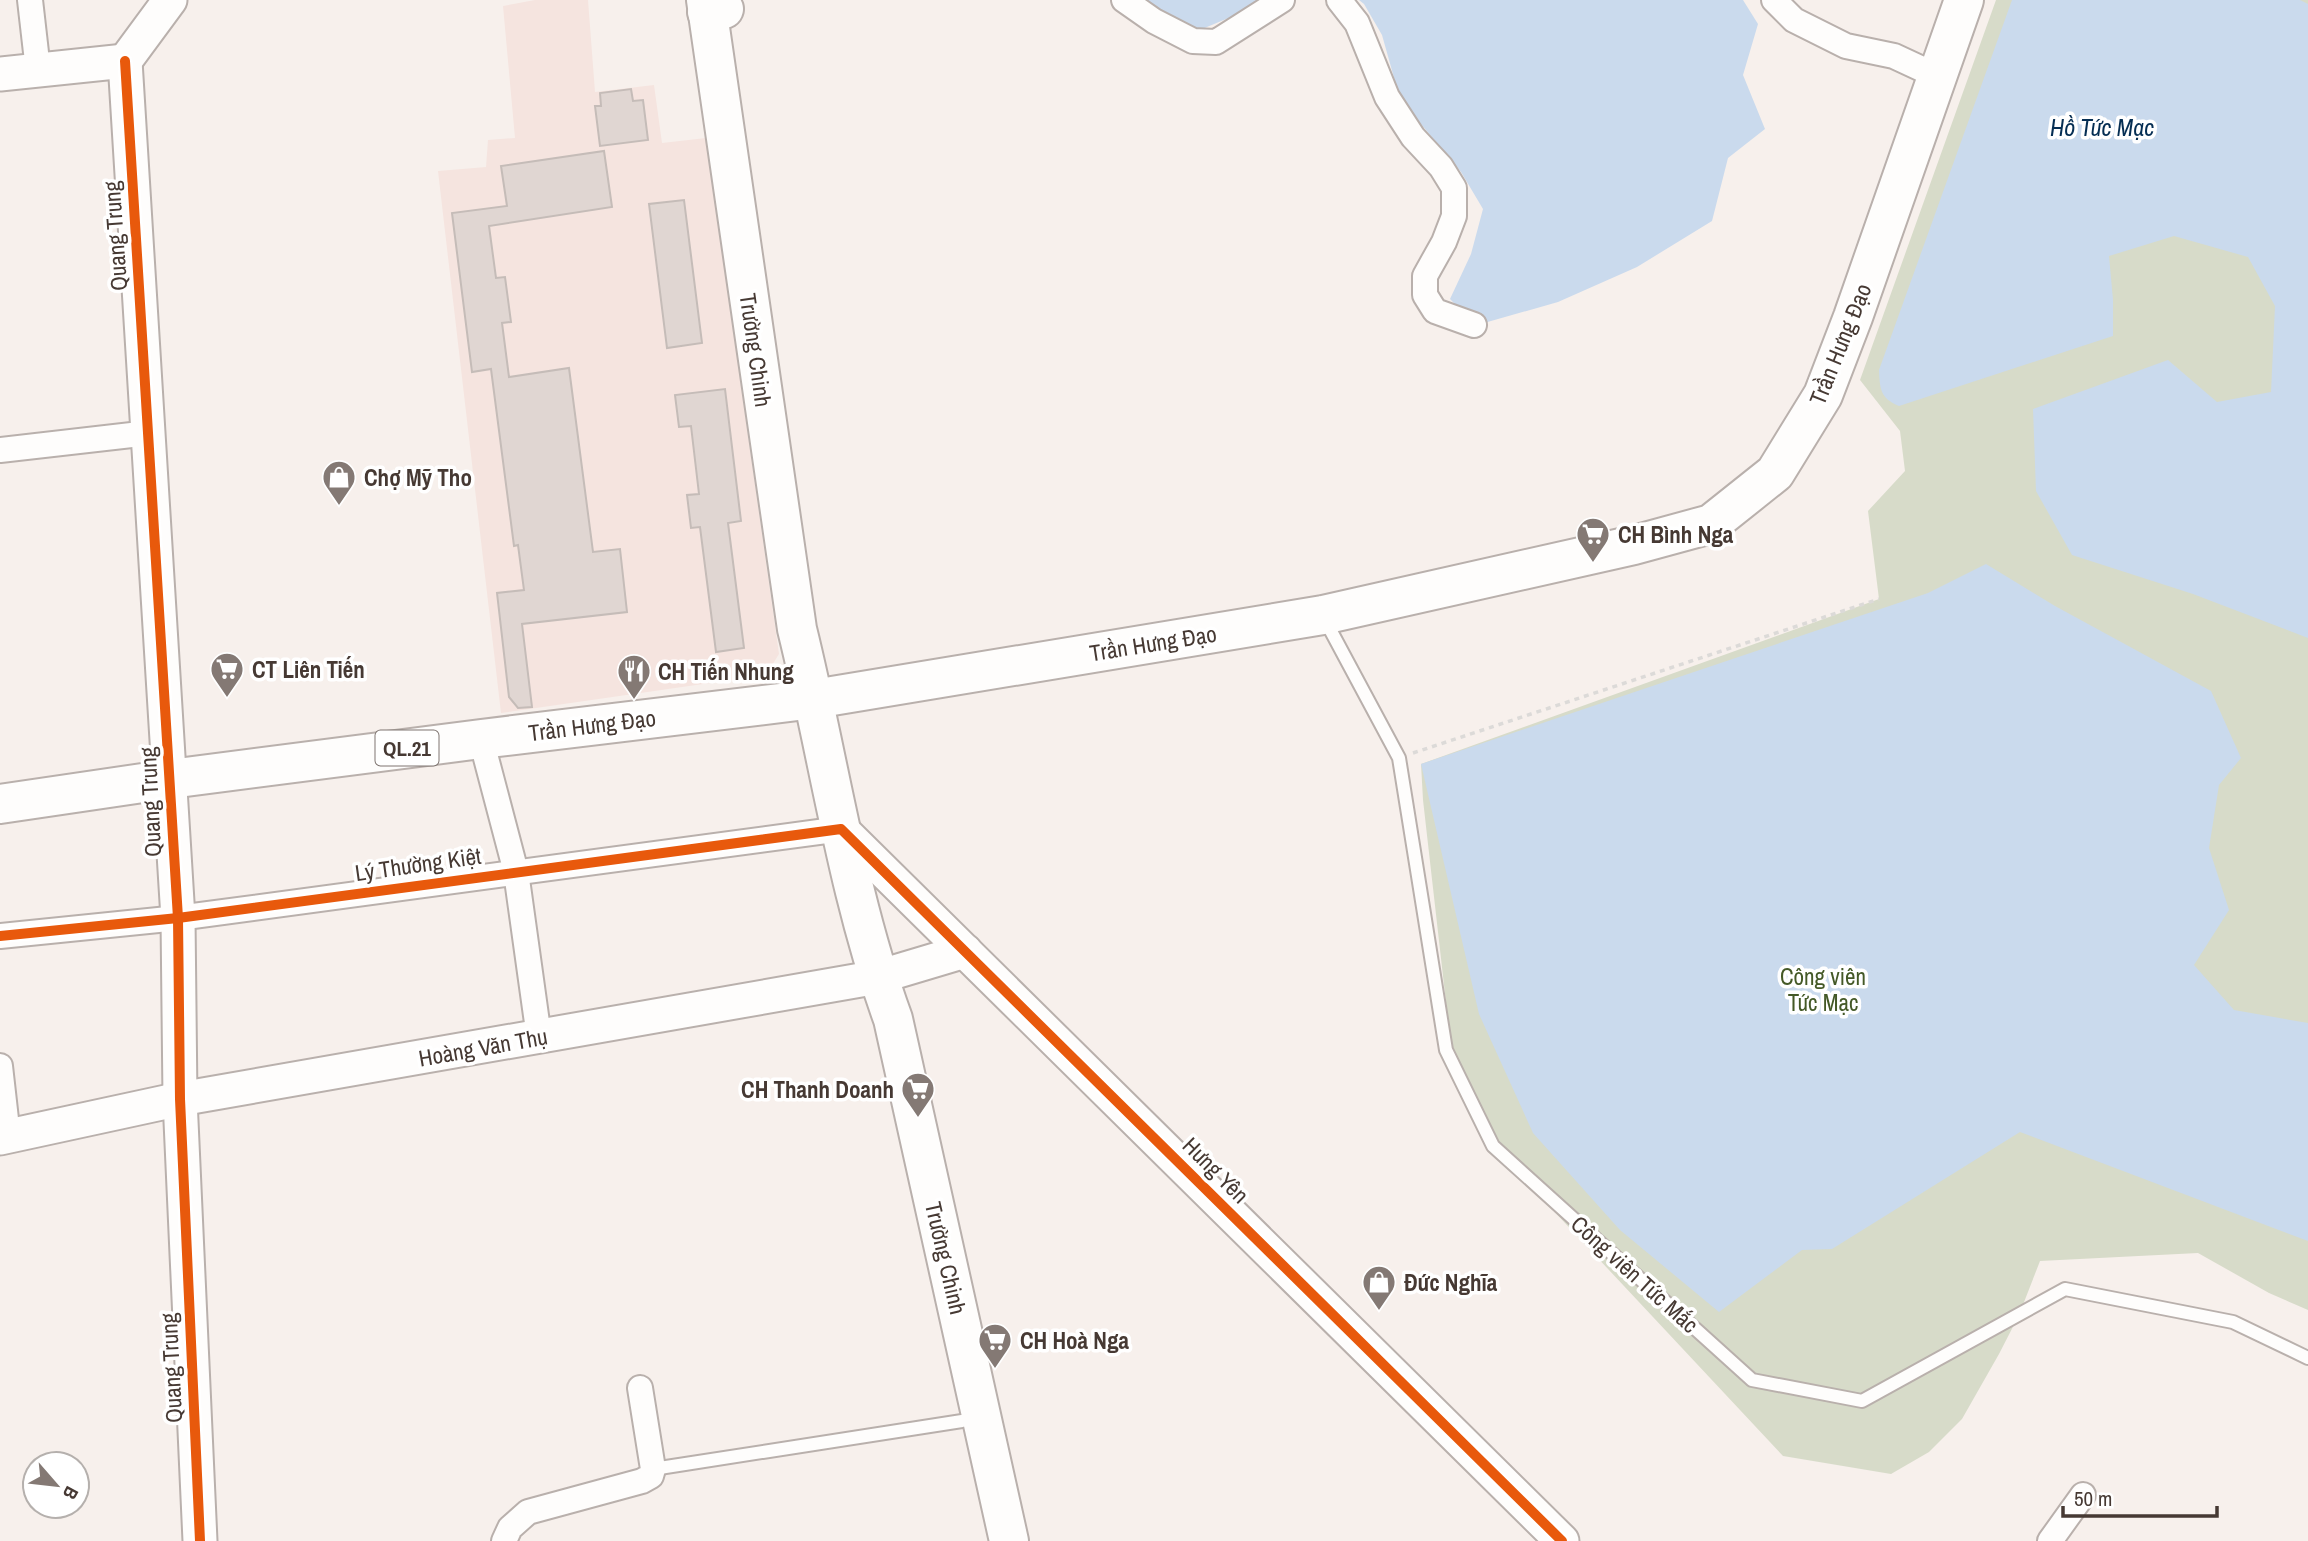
<svg xmlns="http://www.w3.org/2000/svg" width="2308" height="1541" font-family="'Archivo Narrow',sans-serif">
  <style>
    .education { fill: #f5e4df }
    .green { fill: #d7dbc9 }
    .water { fill: #cadaed }
    .building { fill: #e0d6d2; stroke: #c5bcb8; stroke-width: 2 }
    .lines { fill: none; stroke-linecap: round; stroke-linejoin: round }
    .lane-casing { stroke: #b9b0ac; stroke-width: 16 }
    .street-casing { stroke: #b9b0ac; stroke-width: 28 }
    .secondary-casing { stroke: #b9b0ac; stroke-width: 37 }
    .primary-casing { stroke: #b9b0ac; stroke-width: 42 }
    .highway-casing { stroke: #b9b0ac; stroke-width: 42 }
    .path { stroke: #dcdad8; stroke-width: 3.5; stroke-dasharray: 5 5; stroke-linecap: butt }
    .lane { stroke: #fefdfc; stroke-width: 12 }
    .street { stroke: #fefdfc; stroke-width: 24 }
    .secondary { stroke: #fefdfc; stroke-width: 33 }
    .primary { stroke: #fefdfc; stroke-width: 38 }
    .highway { stroke: #fefdfc; stroke-width: 38 }
    .cycleway-casing { stroke: #fff; stroke-width: 15 }
    .cycleway { stroke: #e8590c; stroke-width: 10 }
    .labels { text-anchor: middle; dominant-baseline: central; stroke-width: 7; stroke-linejoin: round; paint-order: stroke }
    .shield { fill: #fff; stroke: #7e7470; stroke-width: 2 }
    .shield-label { font-size: 21px; font-weight: bold; fill: #463933 }
    .street-label { font-size: 23px; fill: #463933; stroke: #fff }
    .poi-label { font-size: 23px; font-weight: bold; fill: #463933; stroke: #fff; text-anchor: start }
    .park-label { font-size: 23px; fill: #445927; stroke: #fff }
    .water-label { font-size: 24px; font-style: italic; fill: #052e53; stroke: #fff }
  </style>
  <rect width="100%" height="100%" fill="#f7f0ec"/>
  <path class="education" d="M535 0H588L595 92 654 85 662 143 706 138 779 654 766 675 501 713 438 171 486 167 488 140 515 138 503 6Z"/>
  <path class="green" d="M1996 0H2308V1310L2269 1293 2198 1253 2040 1261 2019 1315 1999 1354 1962 1419 1929 1452 1891 1474 1783 1456 1493 1146 1453 1064 1423 800 1421 764 1879 599 1868 511 1905 471 1900 431 1860 380Z"/>
  <g class="water">
    <path d="M1144 0H1262L1238 14 1195 32Z"/>
    <path d="M1359 0H1743L1758 24 1743 75 1765 129 1728 158 1712 221 1637 267 1558 302 1484 323 1459 308 1450 299 1471 254 1483 209 1461 172 1400 99 1382 35 1364 4Z"/>
    <path d="M2012 0H2300L2308 4V638L2193 594 2072 555 2036 491 2033 409 2168 360 2217 402 2271 392 2275 306 2248 257 2174 236 2109 256 2113 300V336L1899 406C1880 398 1880 389 1879 370Z"/>
    <path d="M1986 564 2055 606 2211 691 2241 758 2219 785 2209 848 2229 910 2194 965 2234 1010 2308 1023V1241L2020 1132 1832 1249 1802 1250 1719 1312 1620 1230 1533 1133 1479 1014 1421 764 1928 593Z"/>
  </g>
  <g class="building">
    <path d="M631 89 633 101 643 100 648 140 600 146 595 106H601L600 93Z"/>
    <path d="M604 151 612 207 489 226 496 278 505 277 511 322 502 323 509 377 569 368 593 552 620 549 627 612 522 624 532 707 518 708 509 697 497 593 524 590 518 545 514 546 491 369 472 372 452 213 507 206 501 166Z"/>
    <path d="M684 200 702 343 667 348 649 204Z"/>
    <path d="M725 389 741 521 728 523 744 648 716 652 700 527 691 528 687 495 699 494 691 426 679 427 675 395Z"/>
  </g>
  <g class="lines">
    <defs>
      <g id="lane">
        <path d="M1324 618 1399 758 1446 1050 1493 1146 1752 1380 1862 1401 2065 1289 2233 1322 2308 1358"/>
        <path d="M653 1469 962 1421"/>
      </g>
      <g id="street">
        <path d="M30 0 38 70"/>
        <path d="M1124 0 1154 21 1193 41 1216 42 1282 0"/>
        <path d="M1339 0 1357 23 1387 97 1413 137 1441 167 1454 188V216L1444 242 1425 276V295L1435 311 1474 325"/>
        <path d="M1774 0 1794 20 1846 46 1894 56 1937 76"/>
        <path d="M0 450 149 433"/>
        <path d="M481 739 516 872 539 1037"/>
        <path d="M0 936 178 918 841 829"/>
        <path d="M0 1066 8 1137"/>
        <path d="M504 1541 510 1528 528 1512 642 1481 651 1476 653 1469 640 1388"/>
        <path d="M2050 1541 2083 1495"/>
      </g>
      <g id="secondary">
        <path d="M125 61 178 918 180 1099 200 1541"/>
        <path d="M125 61 170 0"/>
        <path d="M0 74 125 61"/>
        <path d="M841 829 1562 1541"/>
        <path d="M0 1138 180 1099 878 977 965 951"/>
      </g>
      <g id="primary">
        <path d="M706 0 797 629C829 758 847 893 893 1019L1009 1541"/>
        <path d="M0 804 170 779 481 739 814 699 1323 615 1634 545 1711 524 1775 473 1823 395 1853 317 1964 0"/>
      </g>
      <path id="highway" d="M707 12 724 9"/>
    </defs>
    <use href="#lane" class="lane-casing"/>
    <use href="#street" class="street-casing"/>
    <use href="#secondary" class="secondary-casing"/>
    <use href="#primary" class="primary-casing"/>
    <use href="#highway" class="highway-casing"/>
    <path class="path" d="M1413 753 1879 599"/>
    <use href="#lane" class="lane"/>
    <use href="#street" class="street"/>
    <use href="#secondary" class="secondary"/>
    <use href="#primary" class="primary"/>
    <use href="#highway" class="highway"/>
    <defs>
      <g id="cycleway">
        <path d="M125 61 178 918 180 1099 200 1541"/>
        <path d="M0 936 178 918 841 829 1562 1541"/>
      </g>
    </defs>
    <use href="#cycleway" class="cycleway-casing"/>
    <use href="#cycleway" class="cycleway"/>
  </g>
  <defs>
    <symbol id="shop-pin" viewBox="-11 -11 22 30"><path d="M0 17L-7.5 6A9.5 9.5 0 1 1 7.5 6Z" fill="#847974" stroke="#fff"/><path d="M-5-2.5h2.3a2.7 3.5 0 0 1 5.4 0H5L5.5 6h-11ZM-1.5-2.5h3a1.5 2.3 0 0 0-3 0Z" fill="#fff"/></symbol>
    <symbol id="supermarket-pin" viewBox="-11 -11 22 30"><path d="M0 17L-7.5 6A9.5 9.5 0 1 1 7.5 6Z" fill="#847974" stroke="#fff"/><path d="M-6-5.5h2.5l.6 2H6L4.5 2H-2.5L-4.4-4H-6ZM-1.5 3.2a1.3 1.3 0 1 0 .1 0ZM3 3.2a1.3 1.3 0 1 0 .1 0Z" fill="#fff"/></symbol>
    <symbol id="restaurant-pin" viewBox="-11 -11 22 30"><path d="M0 17L-7.5 6A9.5 9.5 0 1 1 7.5 6Z" fill="#847974" stroke="#fff"/><path d="M-5-6h1v4h1v-4h1v4h1v-4h1v5L-1.5 .5V6h-2V.5L-5-1ZM5-6V6H3V1.5H1.5Q1.5-4 5-6Z" fill="#fff"/></symbol>
  </defs>
  <g fill-rule="evenodd">
    <use href="#shop-pin" x="320" y="458" width="38" height="52"/>
    <use href="#supermarket-pin" x="1574" y="515" width="38" height="52"/>
    <use href="#supermarket-pin" x="208" y="650" width="38" height="52"/>
    <use href="#restaurant-pin" x="615" y="652" width="38" height="52"/>
    <use href="#supermarket-pin" x="899" y="1070" width="38" height="52"/>
    <use href="#shop-pin" x="1360" y="1263" width="38" height="52"/>
    <use href="#supermarket-pin" x="976" y="1321" width="38" height="52"/>
  </g>
  <g class="labels">
    <rect class="shield" x="375.5" y="730.5" width="63" height="35" rx="5"/>
    <g class="shield-label">
      <text x="407" y="748">QL.21</text>
    </g>
    <g class="street-label">
      <text transform="translate(115 236) rotate(-94)">Quang Trung</text>
      <text transform="translate(1840 344) rotate(-68)">Trần Hưng Đạo</text>
      <text transform="translate(756 350) rotate(82)">Trường Chinh</text>
      <text transform="translate(1153 643) rotate(-9)">Trần Hưng Đạo</text>
      <text transform="translate(592 725) rotate(-7)">Trần Hưng Đạo</text>
      <text transform="translate(150 802) rotate(-93)">Quang Trung</text>
      <text transform="translate(418 864) rotate(-8)">Lý Thường Kiệt</text>
      <text transform="translate(483 1047) rotate(-10)">Hoàng Văn Thụ</text>
      <text transform="translate(1216 1170) rotate(45)">Hưng Yên</text>
      <text transform="translate(946 1258) rotate(77)">Trường Chinh</text>
      <text transform="translate(1635 1274) rotate(42)">Công viên Tức Mắc</text>
      <text transform="translate(171 1368) rotate(-93)">Quang Trung</text>
    </g>
    <g class="poi-label">
      <text x="364" y="477">Chợ Mỹ Tho</text>
      <text x="1618" y="534">CH Bình Nga</text>
      <text x="252" y="669">CT Liên Tiến</text>
      <text x="658" y="671">CH Tiến Nhung</text>
      <text x="894" y="1089" text-anchor="end">CH Thanh Doanh</text>
      <text x="1404" y="1282">Đức Nghĩa</text>
      <text x="1020" y="1340">CH Hoà Nga</text>
    </g>
    <g class="park-label">
      <text x="1823" y="976">Công viên<tspan x="1823" dy="26">Tức Mạc</tspan></text>
    </g>
    <g class="water-label">
      <text x="2102" y="127">Hồ Tức Mạc</text>
    </g>
  </g>
  <g transform="translate(56 1485) rotate(118)"><circle r="33" fill="#ffffff" stroke="#b5b0ad" stroke-width="2"/>
  <path d="M0-5L12 26L0 18L-12 26Z" fill="#847974"/>
  <text y="-10" font-size="19" font-weight="bold" text-anchor="middle" fill="#463933">B</text>
  </g>
  <path d="M2063 1506v10h154v-10" fill="none" stroke="#463933" stroke-width="3.5"/>
  <text x="2074" y="1506" font-size="21" fill="#463933" stroke="#ffffff" stroke-width="5" paint-order="stroke">50 m</text>
</svg>
